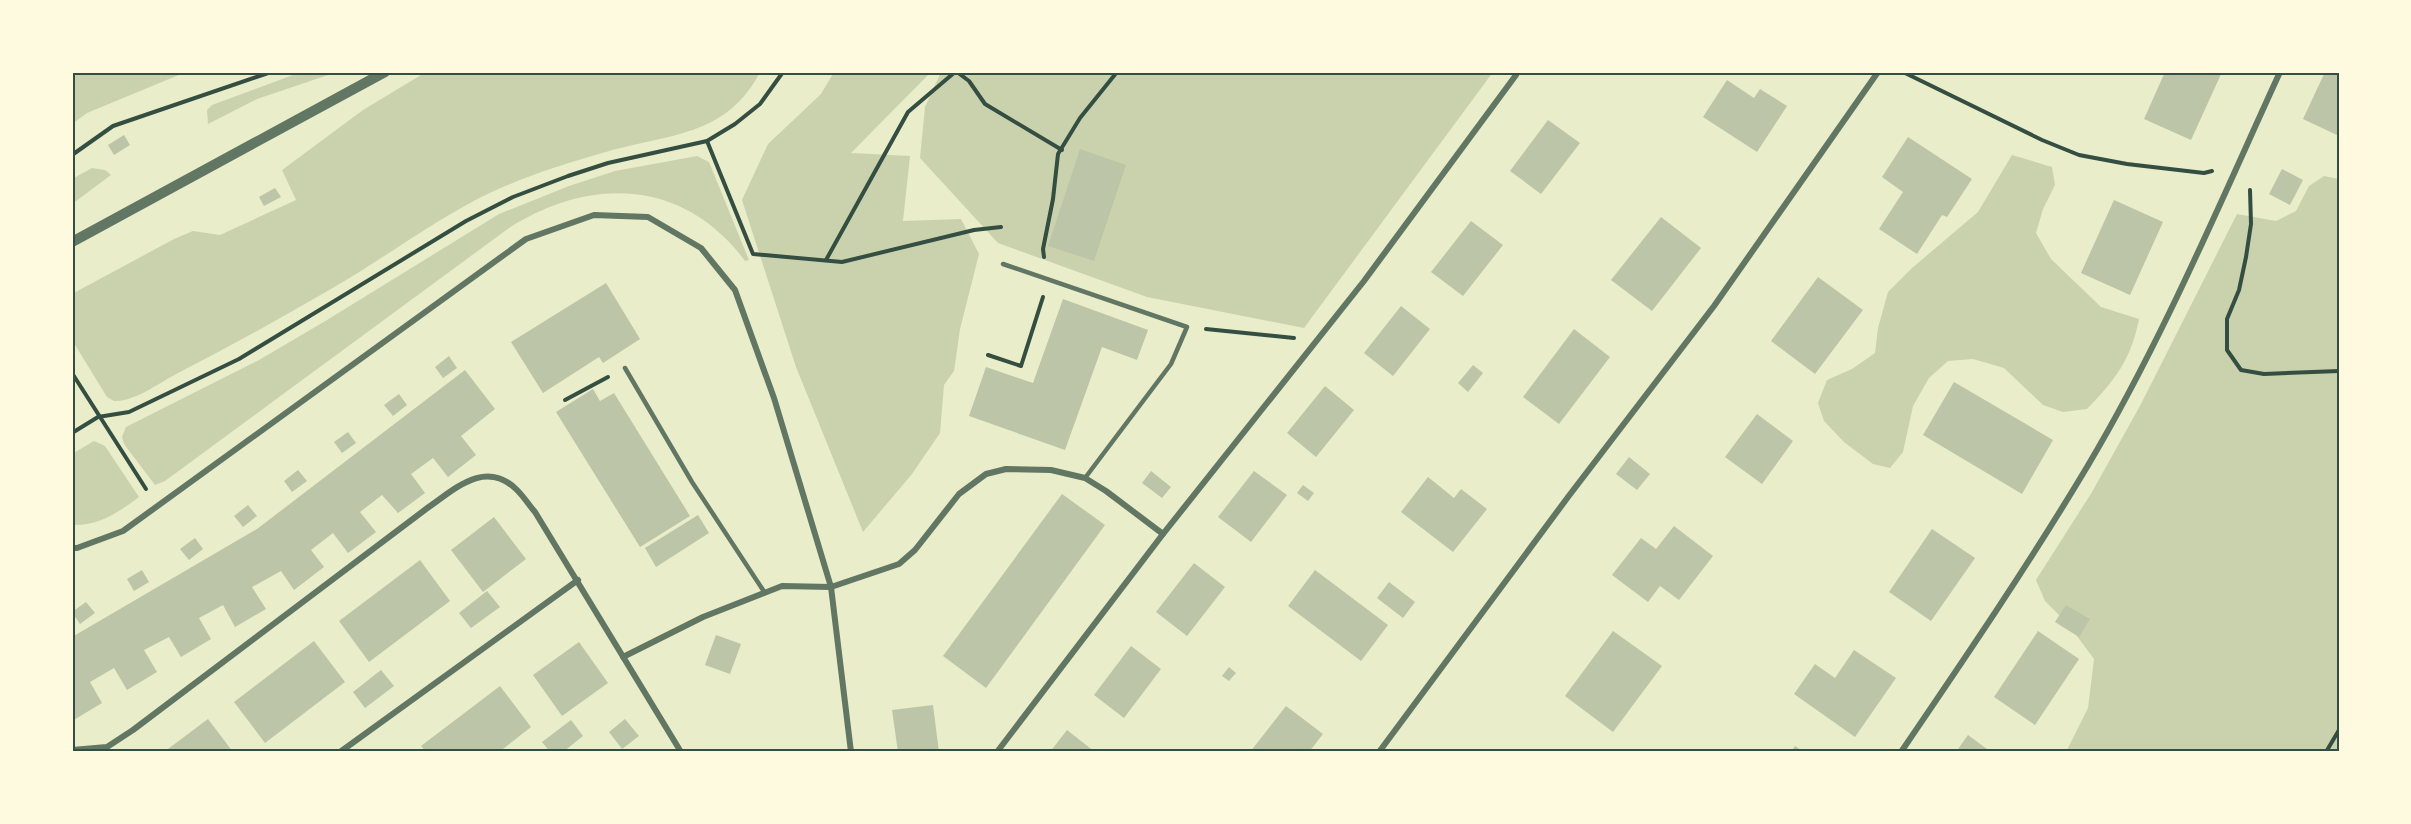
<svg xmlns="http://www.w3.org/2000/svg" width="2411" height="824" font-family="Jost,sans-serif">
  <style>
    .green { fill: #cad2ad }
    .building { fill: #bcc5a7 }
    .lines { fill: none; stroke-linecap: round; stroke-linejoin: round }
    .path { stroke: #344e41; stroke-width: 4 }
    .service { stroke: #617663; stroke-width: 4.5 }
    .minor { stroke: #617663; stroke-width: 6 }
    .tertiary { stroke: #617663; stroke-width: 10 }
    .neatline { fill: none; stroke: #344e41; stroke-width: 2 }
  </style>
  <rect width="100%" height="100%" fill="#e9edc9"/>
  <g class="green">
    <path d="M72 72H186L87 113 72 124Z"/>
    <path d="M301 72H337L257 99 208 124 207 110 212 105Z"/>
    <path d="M426 72H760C727 137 667 134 606 152 559 165 513 180 470 203 422 229 378 262 331 289 281 318 231 346 180 372 160 382 135 402 114 401L107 397 72 340V294L174 239 193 231 220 235 296 200 282 170 363 110Z"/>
    <path d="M834 72H931L851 153 910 156 903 221 961 219 979 254 960 329 954 371 944 385 940 433 912 474 863 532 796 367 742 200 768 144 821 94Z"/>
    <path d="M941 72H1493L1304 328 1147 297 998 243 920 158 925 107Z"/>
    <path d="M2012 155 2052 167 2055 185 2043 209 2036 233 2051 259 2101 307 2139 319C2131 360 2115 380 2087 409L2063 412 2043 405 2004 368 1973 359 1948 361 1929 378 1913 406 1903 452 1890 468 1873 464 1844 442 1824 421 1818 403 1827 380 1852 369 1875 353 1878 328 1888 292 1912 268 1978 212Z"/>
    <path d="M697 156 709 162 749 260 745 261C684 179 591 176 509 228L165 481 155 485 124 444 122 437 126 427 259 360 327 320 499 214 569 186 615 171Z"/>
    <path d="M92 168 105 170 111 175 72 204V179Z"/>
    <path d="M2324 176 2339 179V752H2066L2088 708 2094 659 2068 624 2045 601 2036 580 2092 492 2141 404 2237 214 2276 221 2296 211 2309 186Z"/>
    <path d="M94 441 105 446 139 497C119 512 99 526 72 525V454Z"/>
  </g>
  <g class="building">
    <path d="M2165 72H2222L2191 140 2144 119Z"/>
    <path d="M2325 72H2339V136L2303 119Z"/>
    <path d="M1727 80 1754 98 1760 89 1787 106 1757 152 1703 117Z"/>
    <path d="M1548 120 1580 143 1541 194 1510 171Z"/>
    <path d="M124 135 130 145 114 155 108 145Z"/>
    <path d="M1908 137 1972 179 1947 217 1942 215 1917 254 1879 229 1903 192 1882 177Z"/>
    <path d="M1080 149 1126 165 1094 261 1048 246Z"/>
    <path d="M2282 169 2303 180 2290 205 2269 194Z"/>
    <path d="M275 188 281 197 264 206 259 197Z"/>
    <path d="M2114 200 2163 222 2130 295 2081 273Z"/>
    <path d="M1661 217 1701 248 1652 311 1611 280Z"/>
    <path d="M1471 221 1503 245 1463 296 1431 272Z"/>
    <path d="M1818 277 1863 310 1815 374 1771 341Z"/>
    <path d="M606 283 640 339 603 363 599 357 543 393 511 342Z"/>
    <path d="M1063 299 1148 330 1137 360 1102 347 1065 450 969 416 986 367 1033 383Z"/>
    <path d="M1401 306 1430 329 1393 376 1364 353Z"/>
    <path d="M1574 329 1610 357 1559 424 1523 397Z"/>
    <path d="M449 356 457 368 443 378 435 367Z"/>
    <path d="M1473 365 1483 373 1468 392 1458 383Z"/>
    <path d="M465 370 495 409 461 436 476 455 448 477 433 458 411 474 425 493 398 513 382 495 360 512 376 532 348 553 333 533 311 550 324 567 294 590 281 571 252 587 266 609 235 627 223 605 199 618 211 639 181 657 169 637 144 650 157 672 127 690 114 668 90 682 102 703 72 721V637L257 529Z"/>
    <path d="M1954 382 2053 440 2022 494 1923 435Z"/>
    <path d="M1325 386 1354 410 1316 457 1287 433Z"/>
    <path d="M593 389 600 401 614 393 690 516 640 547 556 412Z"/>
    <path d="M399 394 407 405 393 416 384 405Z"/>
    <path d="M1757 414 1793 441 1762 484 1725 457Z"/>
    <path d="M348 432 356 443 342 453 334 442Z"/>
    <path d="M1629 457 1650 474 1637 490 1616 474Z"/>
    <path d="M298 470 307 481 292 492 284 481Z"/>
    <path d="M1151 471 1171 487 1162 498 1142 483Z"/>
    <path d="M1254 471 1287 495 1251 542 1218 517Z"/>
    <path d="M1428 477 1454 498 1461 489 1487 509 1453 552 1401 512Z"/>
    <path d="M1303 485 1314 493 1308 501 1297 493Z"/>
    <path d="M1062 494 1105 525 986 688 943 656Z"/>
    <path d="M248 505 257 516 243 527 234 516Z"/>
    <path d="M698 515 709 533 656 567 645 548Z"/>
    <path d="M494 517 526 559 483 592 451 550Z"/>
    <path d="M1674 526 1713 556 1679 600 1660 586 1648 602 1612 575 1641 538 1656 549Z"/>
    <path d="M1932 529 1975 558 1931 621 1889 592Z"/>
    <path d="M195 538 203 549 189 560 180 549Z"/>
    <path d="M420 560 450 601 369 662 339 621Z"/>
    <path d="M1194 563 1225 587 1187 636 1156 612Z"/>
    <path d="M142 570 149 582 134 591 127 579Z"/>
    <path d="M1315 570 1388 625 1361 661 1288 606Z"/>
    <path d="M1389 582 1415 602 1403 618 1377 598Z"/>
    <path d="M487 591 500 607 471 628 459 613Z"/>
    <path d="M86 602 95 613 80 624 72 612Z"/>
    <path d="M2066 605 2090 619 2079 637 2055 622Z"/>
    <path d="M1613 631 1662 666 1613 732 1565 696Z"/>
    <path d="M2038 631 2079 659 2035 725 1994 697Z"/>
    <path d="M716 635 741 644 730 674 705 665Z"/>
    <path d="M314 641 345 682 265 743 234 702Z"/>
    <path d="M579 642 608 683 562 716 533 675Z"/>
    <path d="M1131 646 1161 669 1124 718 1094 695Z"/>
    <path d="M1854 650 1896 678 1855 737 1794 694 1815 664 1835 678Z"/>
    <path d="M1229 667 1236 673 1229 681 1222 676Z"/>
    <path d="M381 670 394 686 365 708 353 692Z"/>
    <path d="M500 686 531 727 499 752H426L421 746Z"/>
    <path d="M933 705 939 752H898L892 710Z"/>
    <path d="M1286 706 1323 734 1309 752H1250Z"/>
    <path d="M208 719 233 752H164Z"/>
    <path d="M625 719 639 736 622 749 609 732Z"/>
    <path d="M571 720 583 736 563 752H550L542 742Z"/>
    <path d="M1067 730 1095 752H1050Z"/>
    <path d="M1968 735 1991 752H1956Z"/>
    <path d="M1795 746 1804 752H1791Z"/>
  </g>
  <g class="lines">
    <g class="path">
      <path d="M957 72 969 81 985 104 1062 150"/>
      <path d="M1903 72 2042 140 2079 155 2127 164 2204 173 2212 171"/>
      <path d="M707 141 753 254 842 262 974 230 1001 227"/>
      <path d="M72 155 113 126 271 72"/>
      <path d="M2250 190 2251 224 2246 257 2239 290 2227 319V350L2241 370 2264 374 2339 371"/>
      <path d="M1044 257 1043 249 1053 199 1058 154 1080 118 1117 72"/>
      <path d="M826 260 908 112 955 72"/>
      <path d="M1206 329 1294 338"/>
      <path d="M988 355 1021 366 1043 297"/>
      <path d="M72 373 146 489"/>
      <path d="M565 400 608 377"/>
      <path d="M72 433 98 417 129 412 239 359 466 221 513 197 568 176 608 163 707 141 735 124 760 104 783 72"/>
      <path d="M2326 752 2339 730"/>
    </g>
    <g class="service">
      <path d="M1003 264 1187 327 1171 364 1085 478"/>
      <path d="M625 368 692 482 765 593"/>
    </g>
    <g class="minor">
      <path d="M72 548H77L123 531 526 239 594 215 648 217 701 248 735 290 774 398 831 587 851 752"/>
      <path d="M623 657 703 617 782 586 831 587 899 564 915 550 959 494 986 474 1006 469 1051 470 1085 478 1106 491 1163 534"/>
      <path d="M72 750 107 747 133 730 426 509C454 490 485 458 517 490 524 497 529 505 535 512L681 752"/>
      <path d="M340 752 578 580"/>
      <path d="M997 752 1163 534 1364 281 1516 75"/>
      <path d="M1379 752 1568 497 1714 306 1878 72"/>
      <path d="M1901 752C1965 658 2029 564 2087 467 2162 341 2219 205 2280 72"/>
    </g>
    <path class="tertiary" d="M72 242 385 72"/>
  </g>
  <rect width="2411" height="824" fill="none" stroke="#fefae0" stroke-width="147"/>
  <rect x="74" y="74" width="2264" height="676" class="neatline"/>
</svg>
